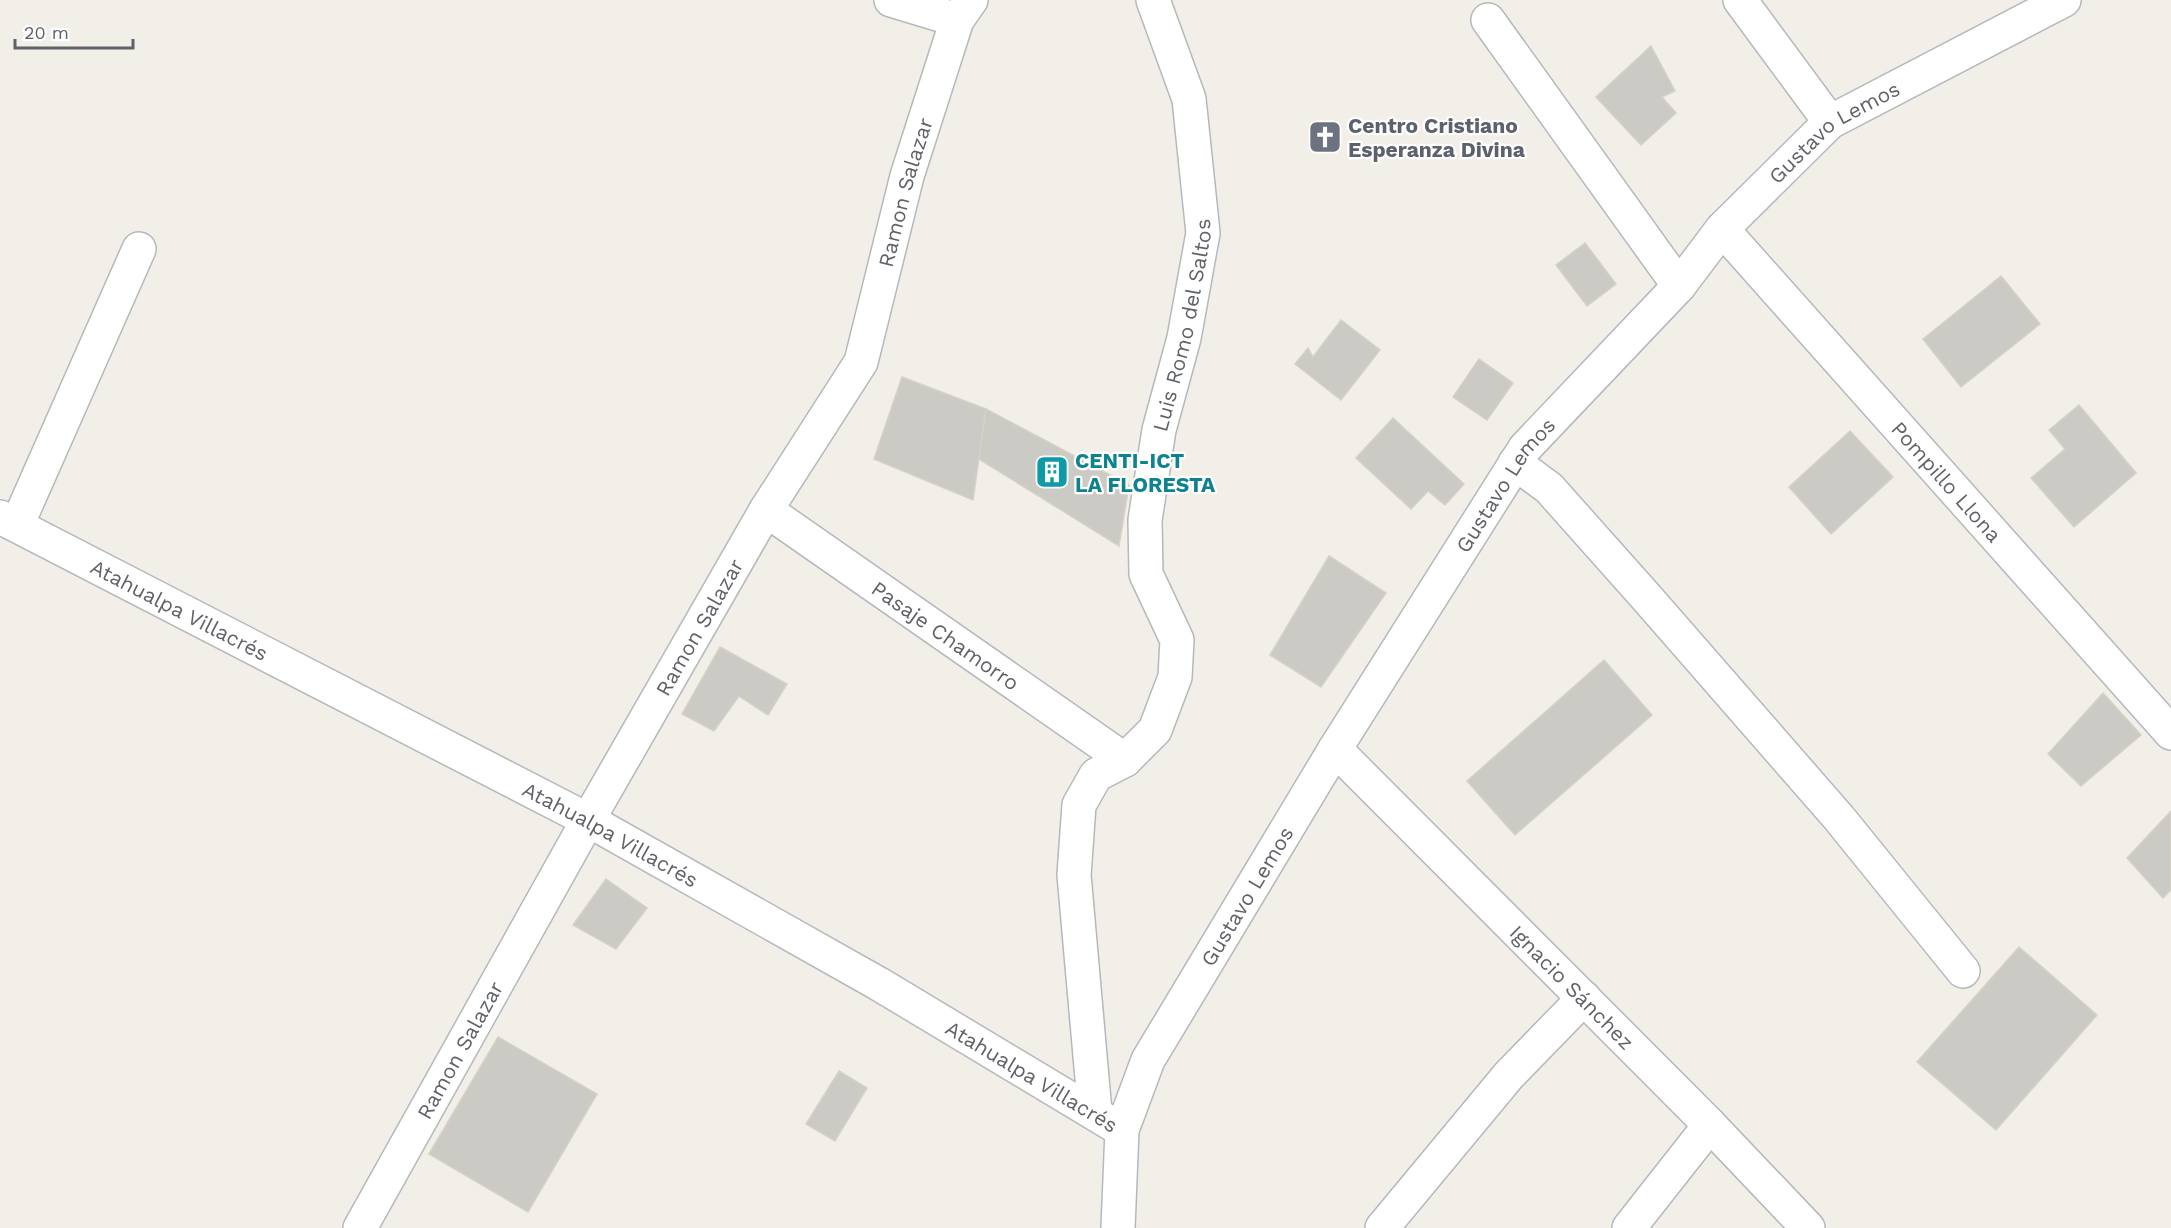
<svg xmlns="http://www.w3.org/2000/svg" width="2171" height="1228" font-family="'Work Sans',sans-serif">
  <style>
    .building { fill: #cccac5; stroke: #d6d1c6; stroke-width: 1.5 }
    .lines { fill: none; stroke-linecap: round; stroke-linejoin: round }
    .minor-casing { stroke: #b5b8bc; stroke-width: 36 }
    .minor { stroke: #fff; stroke-width: 33 }
    .labels { text-anchor: middle; dominant-baseline: central; stroke-width: 4.5; stroke-linejoin: round; paint-order: stroke }
    .worship-label { font-size: 21px; font-weight: bold; fill: #5b616d; stroke: #fff; text-anchor: start }
    .street-label { font-size: 21px; fill: #5f6368; stroke: #fff }
    .culture-label { font-size: 21px; font-weight: bold; fill: #0d838f; stroke: #fff; text-anchor: start }
  </style>
  <rect width="100%" height="100%" fill="#f1efe8"/>
  <g class="building">
    <path d="M1651 46 1675 91 1662 97 1676 113 1641 145 1596 97Z"/>
    <path d="M1585 243 1616 284 1587 306 1556 265Z"/>
    <path d="M2001 276 2040 324 1961 387 1923 339Z"/>
    <path d="M1341 320 1380 350 1341 400 1295 364 1308 348 1313 357Z"/>
    <path d="M1479 359 1513 383 1487 420 1453 397Z"/>
    <path d="M902 377 986 409 973 500 874 459Z"/>
    <path d="M2079 405 2136 473 2074 527 2031 478 2065 449 2049 430Z"/>
    <path d="M986 409 1129 485 1119 546 979 459Z"/>
    <path d="M1393 418 1464 484 1445 505 1428 491 1411 509 1356 458Z"/>
    <path d="M1850 431 1893 477 1831 534 1789 487Z"/>
    <path d="M1329 556 1386 593 1321 687 1270 655Z"/>
    <path d="M720 647 787 684 768 715 739 696 714 731 682 714Z"/>
    <path d="M1604 660 1652 715 1515 835 1467 781Z"/>
    <path d="M2103 693 2141 735 2081 786 2048 754Z"/>
    <path d="M2171 811V890L2163 898 2127 858Z"/>
    <path d="M606 879 647 908 616 949 573 925Z"/>
    <path d="M2019 947 2097 1015 1996 1130 1917 1062Z"/>
    <path d="M498 1037 597 1094 528 1212 429 1154Z"/>
    <path d="M839 1071 867 1088 835 1141 806 1124Z"/>
  </g>
  <g class="lines">
    <defs>
      <g id="minor">
        <path d="M891 0 957 20"/>
        <path d="M1740 0 1830 122"/>
        <path d="M1488 20 1679 286"/>
        <path id="s1" d="M1722 229 2171 733"/>
        <path d="M1515 463 1549 488 1647 598 1839 818 1963 971"/>
        <path id="s2" d="M766 510 1125 760"/>
        <path id="s3" d="M0 517 588 820 879 984 1122 1130"/>
        <path d="M17 525 139 249"/>
        <path id="s4" d="M1335 749 1710 1125 1808 1228"/>
        <path id="s5" d="M1095 1112 1074 875 1079 805 1096 775 1125 760 1155 730 1175 677 1177 640 1146 574 1145 520 1159 430 1184 338 1203 233 1189 99 1153 0"/>
        <path id="s6" d="M360 1228 588 820 766 510 861 362 907 176 957 20 971 0"/>
        <path id="s7" d="M1118 1228 1122 1130 1148 1060 1335 749 1525 448 1679 286 1722 229 1830 122 2064 0"/>
        <path d="M1382 1228 1509 1075 1584 998"/>
        <path d="M1629 1228 1710 1125"/>
      </g>
    </defs>
    <use href="#minor" class="minor-casing"/>
    <use href="#minor" class="minor"/>
  </g>
  <defs>
    <symbol id="church-square" viewBox="-11 -11 22 22"><rect x="-9" y="-9" width="18" height="18" rx="4" fill="#6b7280" stroke="#fff"/><path d="M-1.2-6h2.4v3.5h3.3v2.4h-3.3V6h-2.4V-.1h-3.3v-2.4h3.3Z" fill="#fff"/></symbol>
    <symbol id="building-square" viewBox="-11 -11 22 22"><rect x="-9" y="-9" width="18" height="18" rx="4" fill="#0f9aa8" stroke="#fff"/><path d="M-4-6H4V6H1V3H-1V6H-4ZM-2.5-4.3h1.7v1.8h-1.7ZM.8-4.3h1.7v1.8H.8ZM-2.5-1h1.7V.8h-1.7ZM.8-1h1.7V.8H.8Z" fill="#fff"/></symbol>
  </defs>
  <g fill-rule="evenodd">
    <use href="#church-square" x="1306" y="118" width="38" height="38"/>
    <use href="#building-square" x="1033" y="453" width="38" height="38"/>
  </g>
  <g class="labels">
    <g class="worship-label">
      <text x="1348" y="125">Centro Cristiano<tspan x="1348" dy="24">Esperanza Divina</tspan></text>
    </g>
    <g class="street-label">
      <text stroke="none"><textPath href="#s7" startOffset="1336">Gustavo Lemos</textPath></text>
      <text stroke="none"><textPath href="#s6" startOffset="1176">Ramon Salazar</textPath></text>
      <text stroke="none"><textPath href="#s5" startOffset="837">Luis Romo del Saltos</textPath></text>
      <text stroke="none"><textPath href="#s1" startOffset="338">Pompillo Llona</textPath></text>
      <text stroke="none"><textPath href="#s7" startOffset="850">Gustavo Lemos</textPath></text>
      <text stroke="none"><textPath href="#s3" startOffset="202">Atahualpa Villacrés</textPath></text>
      <text stroke="none"><textPath href="#s6" startOffset="690">Ramon Salazar</textPath></text>
      <text stroke="none"><textPath href="#s2" startOffset="219">Pasaje Chamorro</textPath></text>
      <text stroke="none"><textPath href="#s3" startOffset="688">Atahualpa Villacrés</textPath></text>
      <text stroke="none"><textPath href="#s7" startOffset="364">Gustavo Lemos</textPath></text>
      <text stroke="none"><textPath href="#s4" startOffset="336">Ignacio Sánchez</textPath></text>
      <text stroke="none"><textPath href="#s6" startOffset="204">Ramon Salazar</textPath></text>
      <text stroke="none"><textPath href="#s3" startOffset="1174">Atahualpa Villacrés</textPath></text>
    </g>
    <g class="culture-label">
      <text x="1075" y="460">CENTI-ICT<tspan x="1075" dy="24">LA FLORESTA</tspan></text>
    </g>
  </g>
  <path d="M15 39v9h118v-9" fill="none" stroke="#5f6368" stroke-width="3"/>
  <text x="24" y="39" font-size="18" fill="#5f6368" stroke="#ffffff" stroke-width="4.5" paint-order="stroke">20 m</text>
</svg>
